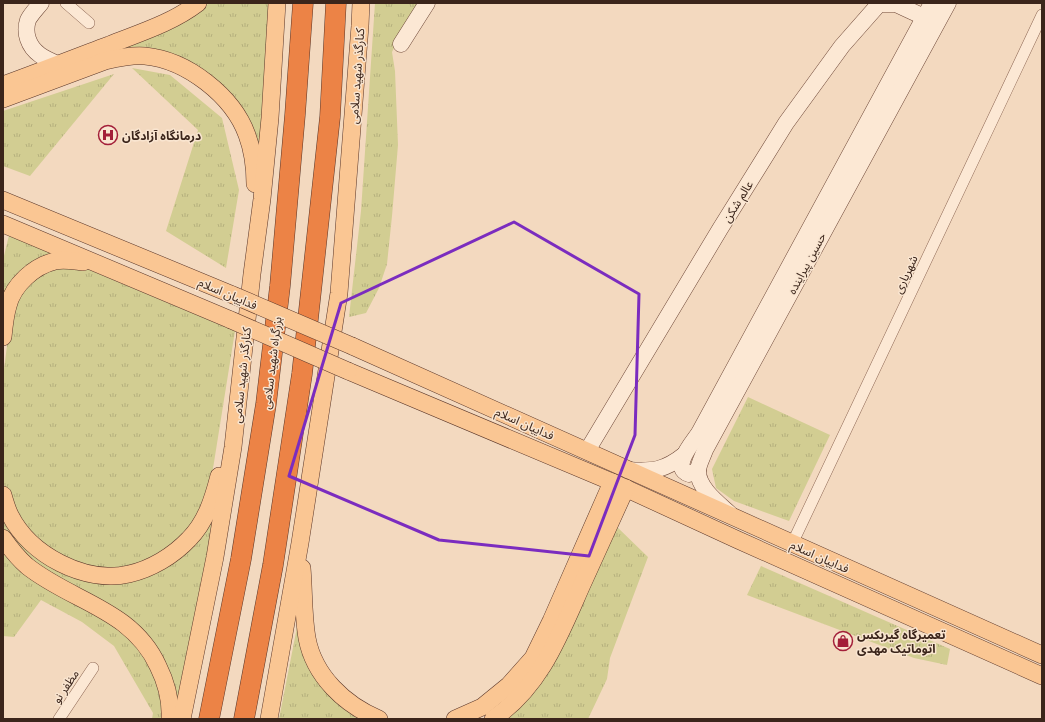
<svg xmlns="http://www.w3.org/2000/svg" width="1045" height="722" font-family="'Playfair Display','Noto Sans Arabic',serif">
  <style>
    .grass { fill: url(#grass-tufts) }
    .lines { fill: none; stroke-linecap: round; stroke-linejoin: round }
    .street-casing { stroke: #8e6855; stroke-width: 12 }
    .secondary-casing { stroke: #6f4939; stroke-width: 17 }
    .primary-casing { stroke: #5b372a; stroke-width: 18 }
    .highway-casing { stroke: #5b372a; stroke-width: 21 }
    .street { stroke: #fce8d4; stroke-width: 11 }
    .secondary { stroke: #fce8d4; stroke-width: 16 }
    .primary { stroke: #fac693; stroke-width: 17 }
    .highway { stroke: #ec8346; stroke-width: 20 }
    .primary-bridge-casing { stroke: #5b372a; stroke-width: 18; stroke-linecap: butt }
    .primary-bridge { stroke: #fac693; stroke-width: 17 }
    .marked { fill: none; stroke: #7b2cbf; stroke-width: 3; stroke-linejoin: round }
    .labels { text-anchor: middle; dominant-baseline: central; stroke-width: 3; stroke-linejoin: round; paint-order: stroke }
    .street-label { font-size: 12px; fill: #3b251b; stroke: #f9e5d0 }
    .poi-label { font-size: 12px; font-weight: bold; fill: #3b251b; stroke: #f9e5d0; text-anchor: start }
  </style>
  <defs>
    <pattern id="grass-tufts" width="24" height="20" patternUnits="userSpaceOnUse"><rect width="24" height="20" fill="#d2cd92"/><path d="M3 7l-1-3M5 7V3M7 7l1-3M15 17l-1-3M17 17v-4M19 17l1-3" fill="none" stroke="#b5b07d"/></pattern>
  </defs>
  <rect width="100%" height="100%" fill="#f3d9bf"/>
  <g class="grass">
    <path d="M209 3H273L262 156 227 94 125 52 122 47 199 12Z"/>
    <path d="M375 3H420L403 29 392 52 395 71 398 145 392 216 387 264 379 288 366 313 349 317 361 211Z"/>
    <path d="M132 68 170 75 222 118 239 190 226 268 166 231 198 130Z"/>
    <path d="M114 74 30 176 3 166V111Z"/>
    <path d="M10 231 66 254 3 298V260Z"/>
    <path d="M52 268H85L235 331 211 481 202 509 175 544 144 563 109 570 69 562 31 536 5 490 3 479V377L10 322 24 287Z"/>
    <path d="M748 397 830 435 789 521 734 501 716 488 712 469Z"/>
    <path d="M215 504 181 719 160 658 43 571 8 535 3 527V515L30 550 136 578Z"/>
    <path d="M614 524 648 557 610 658 607 679 588 719H504Z"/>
    <path d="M3 547 118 624 152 664 165 719H152L153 713 114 646 82 622 41 600 14 637 3 636Z"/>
    <path d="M761 566 950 649 947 665 914 658 747 595Z"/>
    <path d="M298 622 302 646 365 719H279Z"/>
  </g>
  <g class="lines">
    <defs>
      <g id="street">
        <path d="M66 3 89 23"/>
        <path d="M792 544 1042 15"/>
        <path d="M59 719 93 668"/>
      </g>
      <g id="secondary">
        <path d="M41 3C37 8 31 14 28 20 26 26 26 33 28 39 33 54 46 59 60 65"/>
        <path d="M401 44 427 3"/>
        <path d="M587 451 720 229 786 123 842 46 879 4H896L924 17"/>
        <path d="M628 470C653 472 665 470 684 455"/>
        <path d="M698 470 689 474C670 468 693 442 699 433L932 3"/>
        <path d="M729 513C718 503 698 488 698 471 698 465 703 456 705 450L948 3"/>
      </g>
      <g id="primary">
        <path d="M3 85C39 72 74 58 109 45 139 33 172 23 198 3"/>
        <path d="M3 99 105 61C118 58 131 55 145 56 187 60 233 96 247 135 253 151 255 167 255 184"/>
        <path d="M3 200 233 295"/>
        <path d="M3 224 231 320"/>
        <path d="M3 337C4 327 5 316 8 306 13 285 34 266 55 261 64 259 74 261 83 262"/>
        <path d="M352 346 1042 655"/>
        <path d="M348 371 612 482 738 540 1042 676"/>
        <path d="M3 495C5 502 7 509 10 515 30 555 85 584 129 574 151 569 173 556 189 539 206 522 213 499 219 476"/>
        <path d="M3 538C10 548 18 558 27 566 72 602 132 609 158 666 166 682 171 701 170 719"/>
        <path d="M302 568C304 591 303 615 307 638 314 676 345 705 379 719"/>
        <path d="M182 719 215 557 233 447 252 274 262 199 270 118 277 3"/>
        <path d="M269 719 300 543 339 293 360 26 361 3"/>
        <path d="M455 719 482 707 509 685 533 658 551 621 612 482"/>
        <path d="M493 719C540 687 559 637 581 587 596 554 611 521 626 488"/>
      </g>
      <g id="highway">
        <path d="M209 719 241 559 266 404 280 286 295 115 303 3"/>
        <path d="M244 719 273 565 302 374 330 117 336 3"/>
      </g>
    </defs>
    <use href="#street" class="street-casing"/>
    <use href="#secondary" class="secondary-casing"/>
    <use href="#primary" class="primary-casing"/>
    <use href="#highway" class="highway-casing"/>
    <use href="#street" class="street"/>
    <use href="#secondary" class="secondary"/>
    <use href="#primary" class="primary"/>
    <use href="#highway" class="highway"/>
    <defs>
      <g id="primary-bridge">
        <path d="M233 295 352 346"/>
        <path d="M231 320 348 371"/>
      </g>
    </defs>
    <use href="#primary-bridge" class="primary-bridge-casing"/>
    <use href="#primary-bridge" class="primary-bridge"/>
  </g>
  <path class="marked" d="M514 222 639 294 635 435 589 556 439 540 289 476 341 303Z"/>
  <defs>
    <symbol id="hospital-ring" viewBox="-11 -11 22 22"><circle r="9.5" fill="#f9e5d0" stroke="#a31f39" stroke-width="1.5"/><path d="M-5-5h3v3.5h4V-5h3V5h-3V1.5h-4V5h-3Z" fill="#a31f39"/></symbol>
    <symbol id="shop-ring" viewBox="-11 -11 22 22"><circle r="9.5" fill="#f9e5d0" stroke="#a31f39" stroke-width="1.5"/><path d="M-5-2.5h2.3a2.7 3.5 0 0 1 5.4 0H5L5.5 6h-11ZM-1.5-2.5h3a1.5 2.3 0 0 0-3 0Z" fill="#a31f39"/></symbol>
  </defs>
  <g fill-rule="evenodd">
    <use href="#hospital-ring" x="97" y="124" width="22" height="22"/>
    <use href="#shop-ring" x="832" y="630" width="22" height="22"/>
  </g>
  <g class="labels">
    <g class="street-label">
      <text transform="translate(356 76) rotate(-86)">کنارگذر شهید سلامی</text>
      <text transform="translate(737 201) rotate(-58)">عالم شکن</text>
      <text transform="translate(806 263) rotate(-62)">حسین پیراینده</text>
      <text transform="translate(905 274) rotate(-65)">شهریاری</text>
      <text transform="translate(228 293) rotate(23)">فداییان اسلام</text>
      <text transform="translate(271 363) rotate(-83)">بزرگراه شهید سلامی</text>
      <text transform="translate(241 375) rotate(-84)">کنارگذر شهید سلامی</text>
      <text transform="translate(525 423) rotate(24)">فداییان اسلام</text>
      <text transform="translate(820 556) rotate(24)">فداییان اسلام</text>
      <text transform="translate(65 686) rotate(-56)">مظفر نو</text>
    </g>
    <g class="poi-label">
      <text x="122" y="135">درمانگاه آزادگان</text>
      <text x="857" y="634">تعمیرگاه گیربکس<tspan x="857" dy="14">اتوماتیک مهدی</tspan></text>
    </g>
  </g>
  <rect width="1045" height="722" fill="none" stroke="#3b251b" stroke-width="8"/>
</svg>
